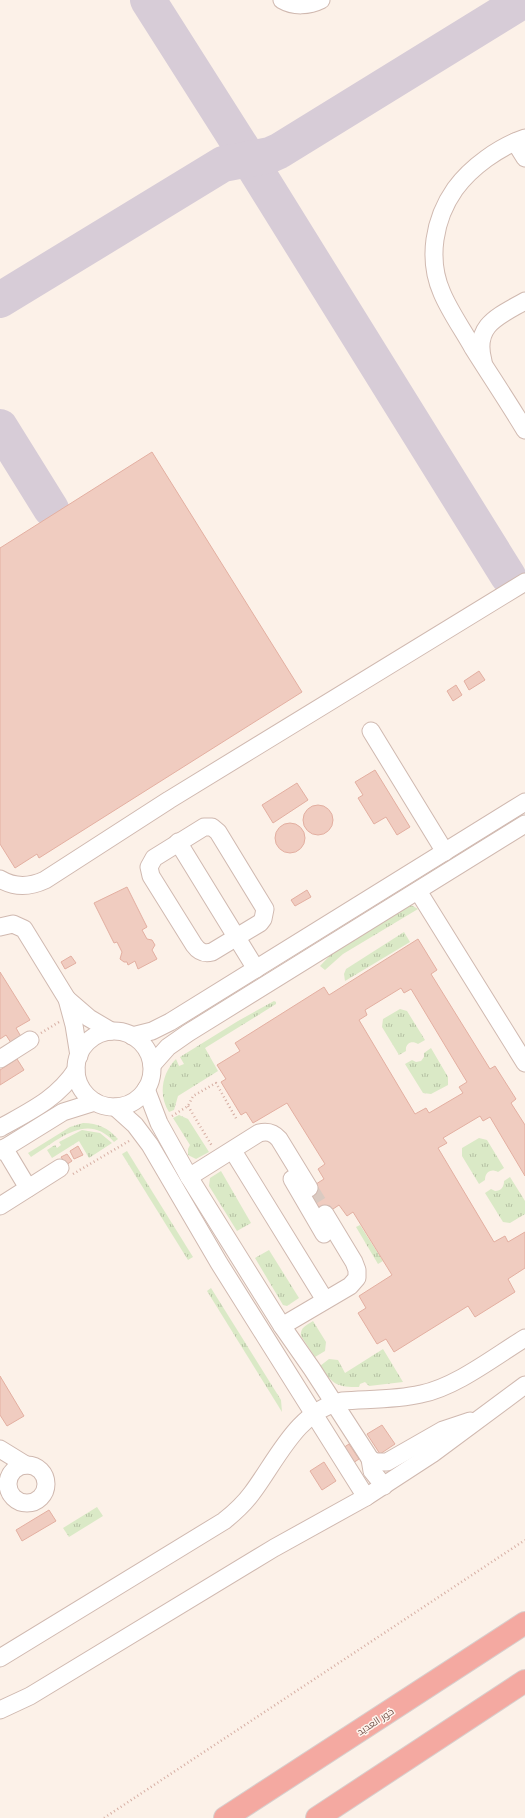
<svg xmlns="http://www.w3.org/2000/svg" width="525" height="1818" font-family="'Noto Sans',Cairo,sans-serif">
  <style>
    .grass { fill: url(#grass-tufts) }
    .lines { fill: none; stroke-linecap: round; stroke-linejoin: round }
    .taxiway { stroke: #d7ccd7; stroke-width: 36 }
    .building { fill: #f0ccc0; stroke: #e3afa1; fill-rule: evenodd }
    .minor-tunnel { stroke: #dacac1; stroke-width: 17; stroke-dasharray: 17 8; stroke-linecap: butt }
    .minor-casing { stroke: #d0b9b0; stroke-width: 19 }
    .highway-casing { stroke: #d8cfcd; stroke-width: 24 }
    .path { stroke: #d6aea3; stroke-width: 2.5; stroke-dasharray: 1 3; stroke-linecap: butt }
    .minor { stroke: #fff; stroke-width: 17 }
    .highway { stroke: #f4a9a1; stroke-width: 22 }
    .labels { text-anchor: middle; dominant-baseline: central; stroke-width: 3; stroke-linejoin: round; paint-order: stroke }
    .street-label { font-size: 10px; fill: #75544c; stroke: #fef5ee }
  </style>
  <defs>
    <pattern id="grass-tufts" width="24" height="20" patternUnits="userSpaceOnUse"><rect width="24" height="20" fill="#dae9c6"/><path d="M3 7l-1-3M5 7V3M7 7l1-3M15 17l-1-3M17 17v-4M19 17l1-3" fill="none" stroke="#b5bfa3"/></pattern>
  </defs>
  <rect width="100%" height="100%" fill="#fcf1e8"/>
  <g class="grass">
    <path d="M411 905 418 909 343 954 325 970 320 966 337 948Z"/>
    <path d="M404 932 410 942 345 981 344 974 346 969Z"/>
    <path d="M274 1001 276 1002V1004L205 1048 218 1071 178 1096 174 1110 169 1112C158 1095 162 1073 176 1059L179 1066 184 1064 180 1057 238 1021Z"/>
    <path d="M400 1009 407 1011 425 1040 418 1044C412 1040 405 1043 406 1051L399 1055 382 1027 383 1019Z"/>
    <path d="M431 1048 448 1077V1085L431 1094 423 1093 405 1064 412 1060 416 1062 421 1061 424 1057V1053Z"/>
    <path d="M179 1115 188 1119 209 1152 196 1159 188 1155V1149L190 1145 173 1118Z"/>
    <path d="M83 1123C98 1123 108 1128 118 1139L114 1142C87 1111 57 1141 31 1157L28 1153 70 1127Z"/>
    <path d="M82 1130 100 1133 112 1143 89 1158 79 1141 52 1158 47 1150 55 1145 57 1148 61 1145 59 1142Z"/>
    <path d="M479 1138 487 1140 504 1168 498 1172C491 1168 485 1172 485 1180L479 1184 462 1156V1148Z"/>
    <path d="M127 1151 193 1257 188 1260 122 1154Z"/>
    <path d="M221 1171 251 1223 237 1231 209 1186 210 1178Z"/>
    <path d="M510 1177 525 1201V1214L510 1223 503 1222 485 1193 491 1189 495 1191C501 1191 504 1187 504 1181Z"/>
    <path d="M360 1225 383 1261 378 1264 356 1227Z"/>
    <path d="M269 1250 299 1298 287 1306 283 1305 255 1258Z"/>
    <path d="M211 1288 281 1400 282 1412 207 1291Z"/>
    <path d="M313 1321 326 1342 325 1351 315 1357 301 1336C300 1327 307 1325 313 1321Z"/>
    <path d="M383 1349 403 1382 369 1386 365 1382 360 1384 359 1387C337 1387 333 1385 320 1366L329 1359 338 1360 345 1373Z"/>
    <path d="M97 1507 103 1516 69 1537 63 1528Z"/>
  </g>
  <g class="lines">
    <g class="taxiway">
      <path d="M148 0 249 159 508 576"/>
      <path d="M0 300 223 164 270 155 279 151 524 0"/>
      <path d="M0 427 51 509"/>
    </g>
  </g>
  <g class="building">
    <path d="M152 452 302 692 39 858 37 854 15 868 0 844V548Z"/>
    <path d="M479 671 485 680 469 690 464 681Z"/>
    <path d="M456 685 462 695 453 701 447 691Z"/>
    <path d="M375 770 410 827 397 835 386 817 374 824 358 798 363 795 355 782Z"/>
    <path d="M297 783 308 800 273 823 262 805Z"/>
    <circle cx="318" cy="820" r="15"/>
    <circle cx="290" cy="838" r="15"/>
    <path d="M127 887 147 927 142 930 147 939 152 940 155 945 152 950 157 959 138 969 135 961 128 965 127 962H124L120 959 122 952 117 942 114 943 94 903Z"/>
    <path d="M307 890 311 897 295 906 291 900Z"/>
    <path d="M418 939 437 970 431 974 490 1069 495 1066 516 1099 511 1103 525 1125V1176L490 1117 483 1121 480 1116 443 1138 447 1143 438 1148 494 1242 505 1236 508 1242 525 1232V1268L508 1279 515 1292 475 1317 468 1306 394 1352 386 1339 377 1344 358 1313 366 1308 359 1296 392 1275 353 1212 347 1216 339 1205 321 1217 305 1191 324 1179 318 1169 325 1164 287 1103 253 1123 246 1112 241 1115 221 1082 226 1079 217 1065 240 1051 235 1043 324 987 329 995ZM401 988 404 993 411 989 467 1082 459 1087 463 1093 429 1113 426 1108 415 1114 359 1020 367 1015 365 1010Z"/>
    <path d="M71 956 76 963 65 969 61 962Z"/>
    <path d="M0 972 30 1020 16 1028 23 1040 13 1046 6 1035 0 1039Z"/>
    <path d="M17 1059 24 1070 0 1085V1070Z"/>
    <path d="M78 1146 83 1155 74 1159 70 1151Z"/>
    <path d="M67 1154 72 1161 66 1165 61 1157Z"/>
    <path d="M0 1376 24 1416 7 1426 0 1415Z"/>
    <path d="M382 1425 395 1444 380 1454 367 1434Z"/>
    <path d="M349 1444 359 1459 353 1463 343 1448Z"/>
    <path d="M324 1462 336 1481 322 1490 310 1471Z"/>
    <path d="M49 1510 56 1521 22 1541 16 1530Z"/>
  </g>
  <g class="lines">
    <path class="minor-tunnel" d="M309 1188 325 1214"/>
    <defs>
      <g id="minor">
        <path d="M282 0C294 7 309 6 321 0"/>
        <path d="M525 138C499 147 471 167 455 189 434 219 427 259 442 293 450 312 463 330 473 348 490 375 508 402 525 430"/>
        <path d="M515 142 525 158"/>
        <path d="M483 361C473 325 499 316 525 301"/>
        <path d="M371 731 445 852"/>
        <path d="M204 827H212L218 832 265 909 263 919 260 923 212 952C204 954 199 952 194 945L151 876 149 867 154 858Z"/>
        <path d="M178 842 256 969"/>
        <path d="M0 879C15 888 30 887 45 880L169 800 525 582"/>
        <path d="M418 891 525 1063"/>
        <path d="M0 927 13 924 24 929 67 999 74 1025 79 1056"/>
        <path d="M67 999 89 1018 111 1031"/>
        <circle cx="114" cy="1069" r="38"/>
        <path d="M132 1036 152 1031 170 1022 525 802"/>
        <path d="M0 1059 30 1040"/>
        <path d="M152 1065 168 1047 188 1033 525 824"/>
        <path d="M146 1089 159 1123 189 1177 282 1326 312 1369 367 1454 370 1459 372 1471 384 1486"/>
        <path d="M115 1107 135 1125 150 1145 219 1263 366 1497"/>
        <path d="M0 1128C30 1111 57 1099 76 1070"/>
        <path d="M4 1148 28 1188"/>
        <path d="M0 1151 63 1112 95 1102"/>
        <path d="M233 1151 325 1300"/>
        <path d="M189 1177 259 1133C267 1131 273 1132 279 1139L309 1188"/>
        <path d="M292 1179 324 1234"/>
        <path d="M0 1206 60 1168"/>
        <path d="M282 1326 350 1286 357 1278V1270L354 1262 325 1214"/>
        <path d="M0 1449 26 1465"/>
        <path d="M370 1459 376 1462H387L443 1430 470 1421"/>
        <circle cx="27" cy="1484" r="19"/>
        <path d="M0 1658 224 1521C234 1513 244 1504 252 1493 277 1460 297 1411 342 1401 368 1399 395 1400 421 1394 456 1387 494 1357 525 1338"/>
        <path d="M0 1710 30 1696 274 1548 366 1497 432 1454 525 1385"/>
      </g>
      <g id="highway">
        <path d="M225 1818 525 1623"/>
        <path d="M317 1818 525 1681"/>
      </g>
    </defs>
    <use href="#minor" class="minor-casing"/>
    <use href="#highway" class="highway-casing"/>
    <g class="path">
      <path d="M41 1033 59 1022"/>
      <path d="M188 1106 212 1146"/>
      <path d="M172 1116 188 1106 193 1096 216 1083 237 1120"/>
      <path d="M73 1174 129 1141"/>
      <path d="M104 1818 525 1540"/>
    </g>
    <use href="#minor" class="minor"/>
    <use href="#highway" class="highway"/>
  </g>
  <g class="labels">
    <g class="street-label">
      <text transform="translate(375 1721) rotate(-33)">خور العديد</text>
    </g>
  </g>
</svg>
